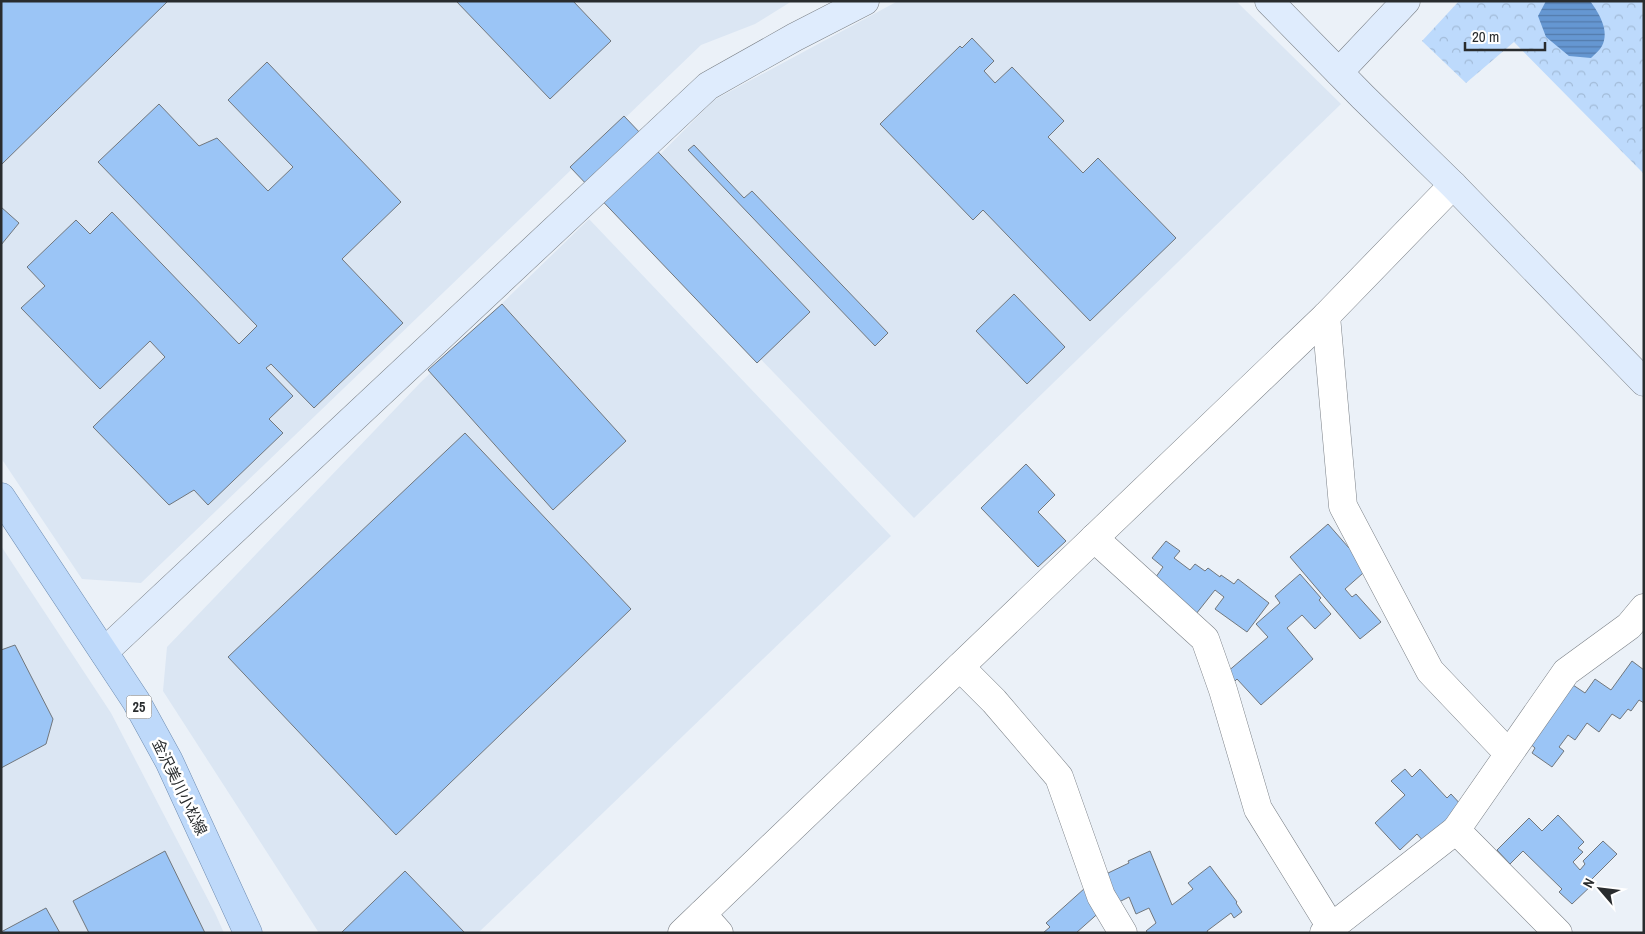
<svg xmlns="http://www.w3.org/2000/svg" width="1645" height="934" font-family="'Archivo Narrow','Noto Sans JP',sans-serif">
  <style>
    .built { fill: #dbe6f3 }
    .park { fill: url(#park-crowns) }
    .water { fill: url(#water-rules) }
    .building { fill: #9bc5f6; stroke: #71777d }
    .lines { fill: none; stroke-linecap: round; stroke-linejoin: round }
    .street-casing { stroke: #7b8087; stroke-width: 29 }
    .secondary-casing { stroke: #7b8087; stroke-width: 29 }
    .primary-casing { stroke: #6e8cb1; stroke-width: 29 }
    .street { stroke: #fff; stroke-width: 28 }
    .secondary { stroke: #dfecfd; stroke-width: 28 }
    .primary { stroke: #bed9fa; stroke-width: 28 }
    .labels { text-anchor: middle; dominant-baseline: central; stroke-width: 5; stroke-linejoin: round; paint-order: stroke }
    .shield { fill: #fff; stroke: #696b6d; stroke-width: 1 }
    .shield-label { font-size: 14px; font-weight: bold; fill: #292c2e }
    .street-label { font-size: 15px; fill: #292c2e; stroke: #fff }
  </style>
  <defs>
    <pattern id="park-crowns" width="20" height="18" patternUnits="userSpaceOnUse" patternTransform="scale(1.25)"><rect width="20" height="18" fill="#bddafc"/><path d="M2 6a3 3 0 1 1 6 0M12 15a3 3 0 1 1 6 0" fill="none" stroke="#a2bbd8"/></pattern>
    <pattern id="water-rules" width="6" height="5" patternUnits="userSpaceOnUse" patternTransform="scale(1.25)"><rect width="6" height="5" fill="#6597d2"/><path d="M0 2.5h6" fill="none" stroke="#537bab"/></pattern>
  </defs>
  <rect width="100%" height="100%" fill="#ebf1f8"/>
  <g class="built">
    <path d="M1 1H792L755 24 701 45 141 583 82 579 1 458Z"/>
    <path d="M898 1H1236L1341 104 914 518 611 204 714 100Z"/>
    <path d="M589 219 891 536 478 933H319L163 691 167 647 420 383Z"/>
    <path d="M1 546 111 713 215 913 224 933H1Z"/>
  </g>
  <path class="park" d="M1459 1H1642L1644 34V174L1514 42 1466 83 1422 41Z"/>
  <path class="water" d="M1546 1H1590C1599 13 1610 31 1602 46 1600 50 1595 54 1591 58L1569 56 1546 37 1538 16Z"/>
  <g class="building">
    <path d="M1 1H168L1 165Z"/>
    <path d="M456 1H573L611 41 550 99Z"/>
    <path d="M972 38 994 61 984 71 995 83 1012 67 1064 121 1048 137 1083 173 1098 158 1176 238 1090 321 983 210 973 220 880 124 960 46 962 48Z"/>
    <path d="M267 62 401 202 342 259 403 323 314 408 271 364 266 368 293 396 269 419 283 433 208 505 194 490 169 505 93 427 165 357 150 341 100 389 21 308 45 286 27 267 76 220 90 234 112 212 239 344 257 326 98 162 159 104 199 146 217 138 268 191 293 167 228 100Z"/>
    <path d="M624 116 810 312 757 363 570 167Z"/>
    <path d="M694 145 744 198 752 191 888 333 875 346 688 150Z"/>
    <path d="M1 207 19 223 1 245Z"/>
    <path d="M1014 294 1065 347 1027 384 976 331Z"/>
    <path d="M502 304 626 441 553 510 428 370Z"/>
    <path d="M465 433 631 609 396 835 228 657Z"/>
    <path d="M1026 464 1055 495 1038 512 1066 541 1038 567 981 508Z"/>
    <path d="M1328 524 1349 548 1352 545 1371 566 1345 589 1352 597 1356 594 1381 622 1360 639 1290 557Z"/>
    <path d="M1166 541 1180 551 1174 558 1190 570 1195 564 1205 571 1208 568 1220 577 1221 575 1234 584 1238 579 1269 603 1247 632 1215 609 1224 597 1215 590 1196 614 1153 581 1163 567 1152 558Z"/>
    <path d="M1300 574 1321 598 1319 600 1331 614 1315 629 1302 615 1287 628 1313 659 1261 705 1237 679 1234 682 1226 673 1268 637 1256 624 1280 603 1275 596Z"/>
    <path d="M15 645 53 719 46 744 1 768V650Z"/>
    <path d="M1632 661 1644 670V703L1639 700 1631 711 1628 709 1620 719 1612 714 1599 732 1587 723 1575 740 1568 735 1559 747 1564 751 1552 767 1532 753 1535 748 1528 742 1570 683 1585 693 1595 679 1611 690Z"/>
    <path d="M1405 769 1412 777 1420 769 1447 798 1451 794 1464 808 1425 843 1417 834 1400 850 1375 823 1405 795 1391 781Z"/>
    <path d="M1558 815 1584 842 1578 848 1583 852 1573 862 1580 870 1585 864 1583 861 1603 841 1617 854 1591 880 1594 883 1572 904 1559 892 1562 889 1523 851 1510 864 1497 850 1529 818 1542 831Z"/>
    <path d="M165 851 205 933H89L73 901Z"/>
    <path d="M1150 851 1172 905 1193 889 1188 883 1210 866 1237 902 1236 903 1242 912 1234 918 1231 913 1207 931 1208 933H1148L1146 931 1156 923 1149 908 1136 914 1129 897 1119 902 1106 874 1129 863 1128 861Z"/>
    <path d="M405 871 465 933H341Z"/>
    <path d="M1085 888 1103 909 1076 933H1043L1050 927 1046 923Z"/>
    <path d="M46 908 60 933H1V932Z"/>
  </g>
  <g class="lines">
    <defs>
      <g id="street">
        <path d="M1326 316 1343 506 1430 671 1508 753"/>
        <path d="M1094 538 1205 639 1223 690 1258 809 1331 927"/>
        <path d="M960 667 994 701 1059 777 1101 896 1123 933"/>
        <path d="M1456 830 1558 933"/>
        <path d="M702 914 719 933"/>
        <path d="M682 933 1326 316 1453 185"/>
        <path d="M1324 933 1456 830 1566 672 1629 626 1644 608"/>
      </g>
      <g id="secondary">
        <path d="M1269 1 1363 97 1453 185 1644 382"/>
        <path d="M1339 72 1406 1"/>
        <path d="M104 652 708 86 795 37 865 1"/>
      </g>
      <path id="primary" d="M1 497 136 701 169 761 248 933"/>
    </defs>
    <use href="#street" class="street-casing"/>
    <use href="#secondary" class="secondary-casing"/>
    <use href="#primary" class="primary-casing"/>
    <use href="#street" class="street"/>
    <use href="#secondary" class="secondary"/>
    <use href="#primary" class="primary"/>
  </g>
  <g class="labels">
    <rect class="shield" x="126.5" y="695.5" width="25" height="23" rx="4"/>
    <g class="shield-label">
      <text x="139" y="707">25</text>
    </g>
    <g class="street-label">
      <text transform="translate(180 787) rotate(64)">金沢美川小松線</text>
    </g>
  </g>
  <rect width="1645" height="934" fill="none" stroke="#292c2e" stroke-width="5"/>
  <g transform="translate(1600 889) rotate(298)" stroke="#ffffff" stroke-width="4" paint-order="stroke">
  <path d="M0-4L9 19L0 12L-9 19Z" fill="#292c2e"/>
  <text y="-8" font-size="14" font-weight="bold" text-anchor="middle" fill="#292c2e">N</text>
  </g>
  <path d="M1465 42v8h80v-8" fill="none" stroke="#292c2e" stroke-width="2.5"/>
  <text x="1472" y="42" font-size="15" fill="#292c2e" stroke="#ffffff" stroke-width="4" paint-order="stroke">20 m</text>
</svg>
